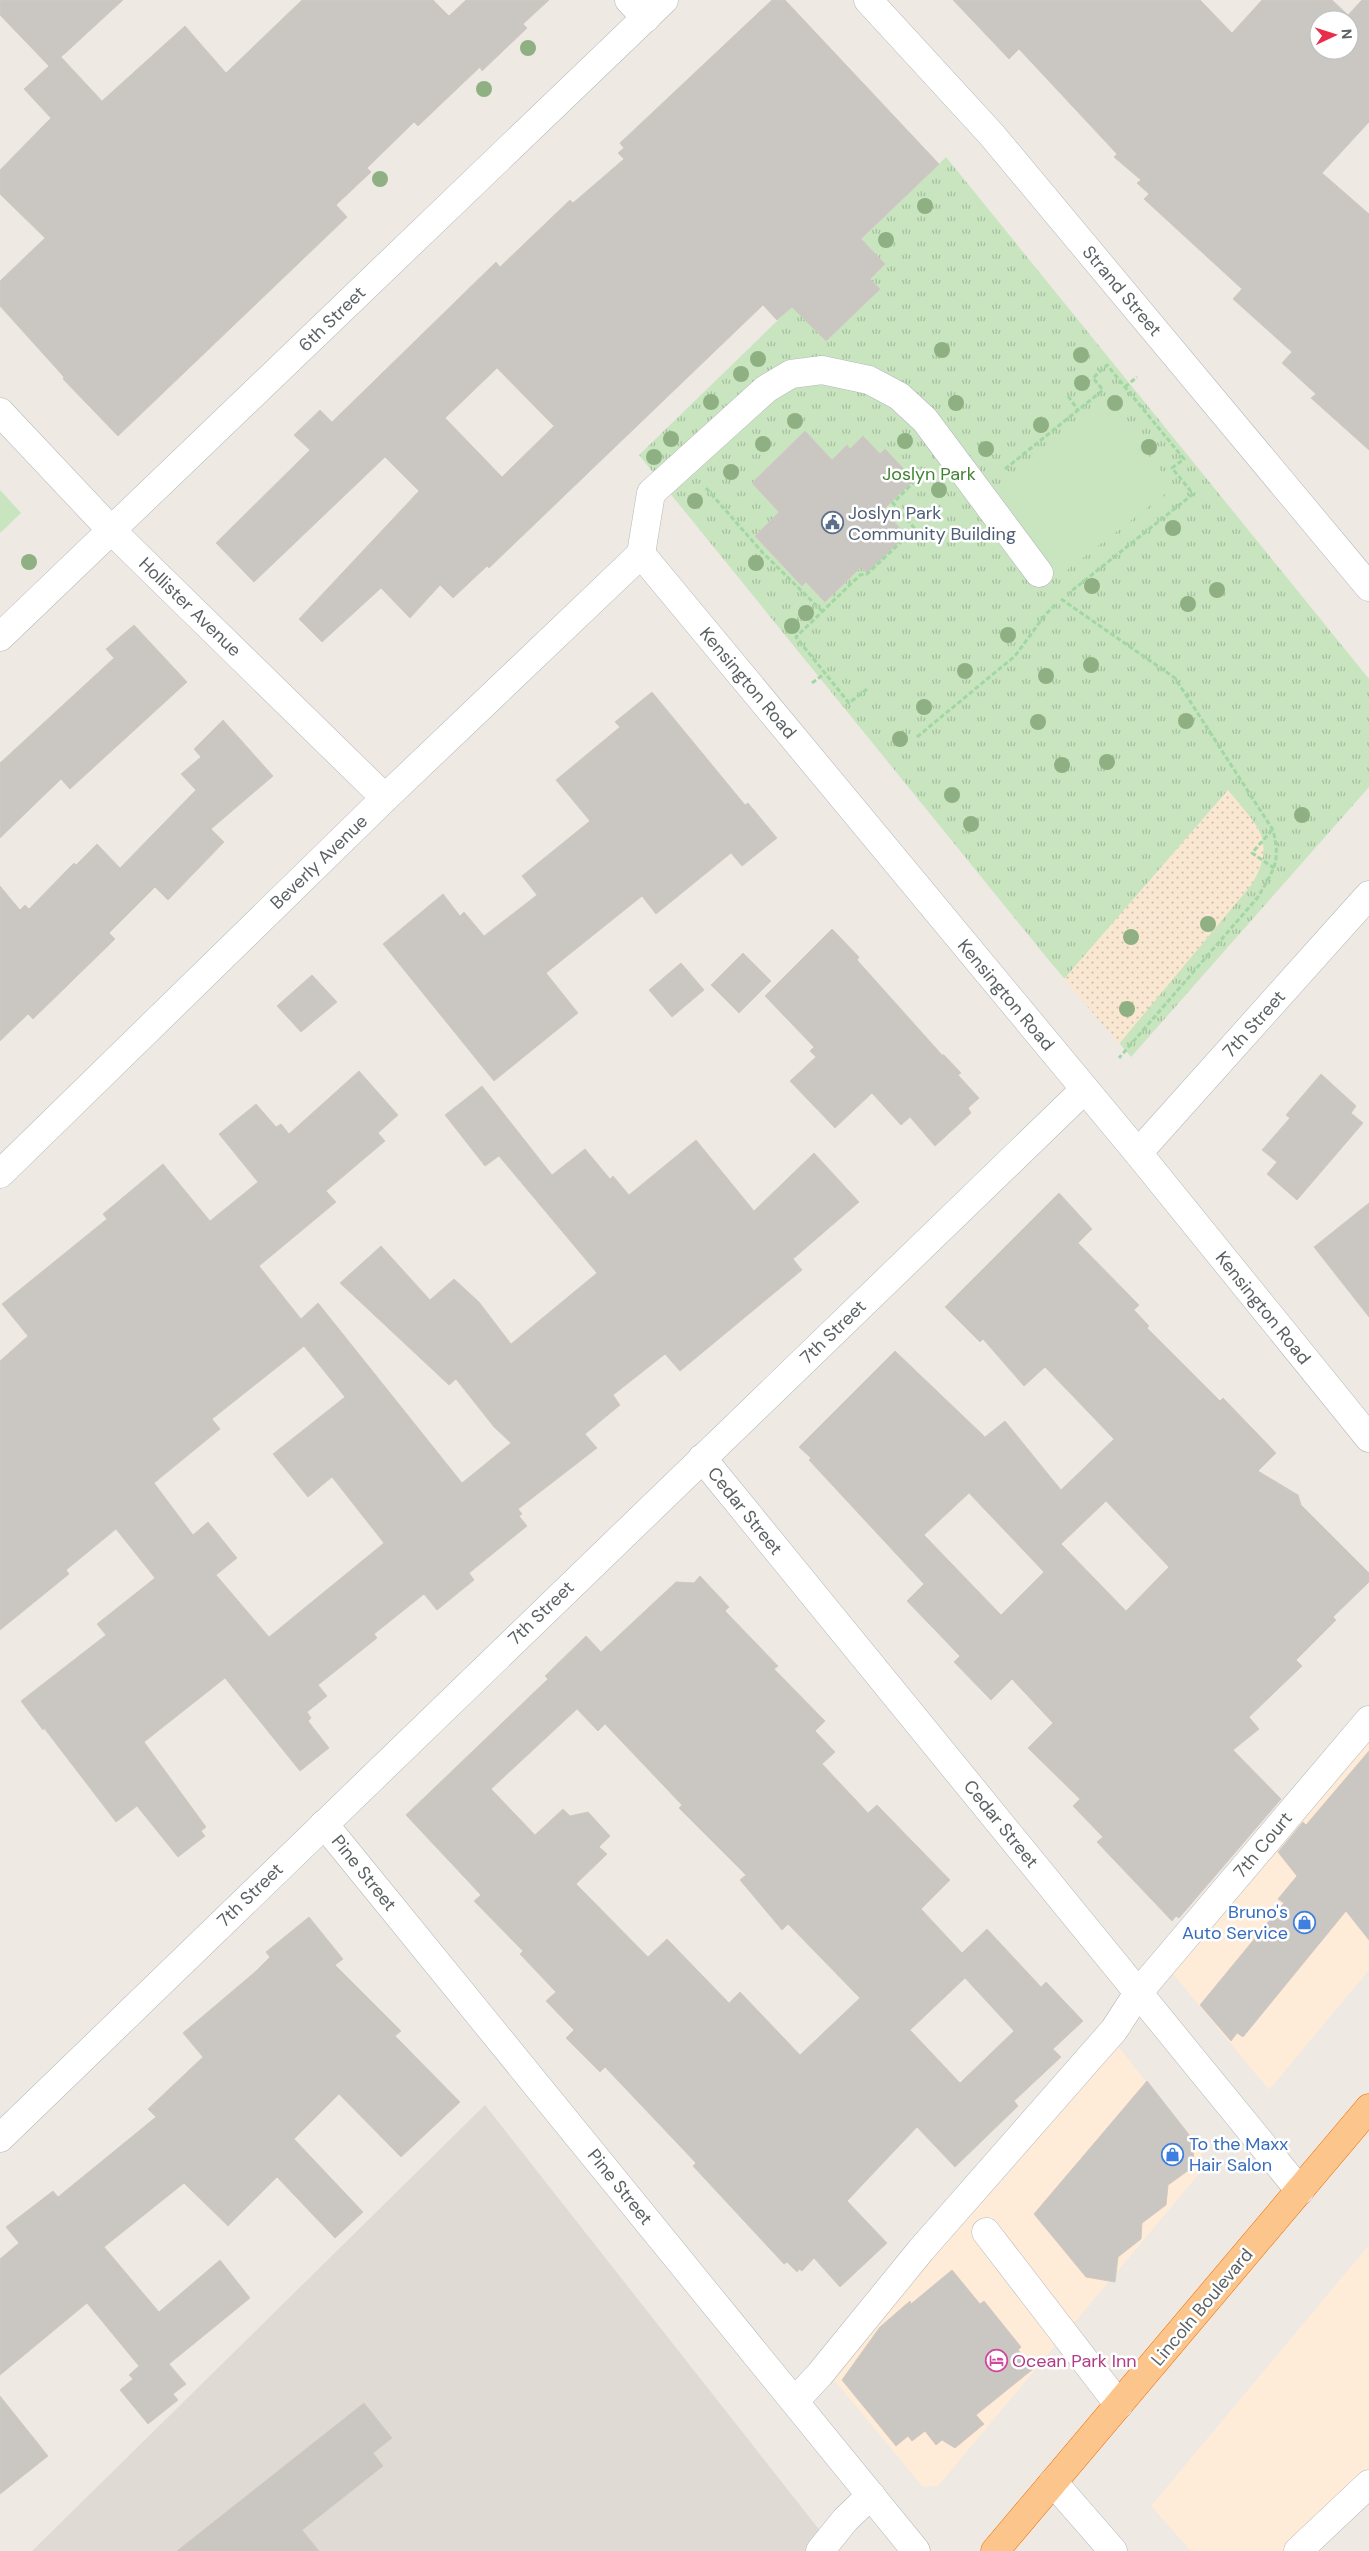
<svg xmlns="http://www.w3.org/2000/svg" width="1369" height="2551" font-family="'DM Sans',sans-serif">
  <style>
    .commercial { fill: #feecd8 }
    .education { fill: #e0dad4 }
    .grass { fill: url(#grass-tufts) }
    .sand { fill: url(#sand-dots) }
    .pitch { fill: #c8e5bf }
    .building { fill: #cac6c2; stroke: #d2c9c1; fill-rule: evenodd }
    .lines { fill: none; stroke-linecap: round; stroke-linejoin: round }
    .minor-casing { stroke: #b3b7ba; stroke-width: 29 }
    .highway-casing { stroke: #ef6d01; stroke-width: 29 }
    .path { stroke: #a2d7a4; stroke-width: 3; stroke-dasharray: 5 2.5; stroke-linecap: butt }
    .minor { stroke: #fff; stroke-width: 28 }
    .highway { stroke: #fcc58b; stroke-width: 28 }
    .tree { fill: #8fb083 }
    .labels { text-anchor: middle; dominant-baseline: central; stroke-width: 5; stroke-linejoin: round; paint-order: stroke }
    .street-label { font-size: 18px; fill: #5b6163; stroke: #fff }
    .park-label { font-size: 18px; fill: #428134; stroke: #fff }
    .service-label { font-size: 18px; fill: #4e5e75; stroke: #fff; text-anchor: start }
    .shop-label { font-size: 18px; fill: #366cbe; stroke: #fff; text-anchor: end }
    .hotel-label { font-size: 18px; fill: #b23c85; stroke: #fff; text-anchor: start }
  </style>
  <defs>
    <pattern id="grass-tufts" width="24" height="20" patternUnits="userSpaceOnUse" patternTransform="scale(1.25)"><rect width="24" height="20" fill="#c8e5bf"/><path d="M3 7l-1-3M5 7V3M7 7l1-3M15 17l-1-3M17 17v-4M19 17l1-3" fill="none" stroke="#a5bd9f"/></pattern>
    <pattern id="sand-dots" width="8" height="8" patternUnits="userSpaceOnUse" patternTransform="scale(1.25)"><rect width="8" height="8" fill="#fae7d1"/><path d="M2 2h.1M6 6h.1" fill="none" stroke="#cdbfad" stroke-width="1.8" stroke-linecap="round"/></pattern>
  </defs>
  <rect width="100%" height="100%" fill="#eee9e3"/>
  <g class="commercial">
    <path d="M1369 1734V1970L1269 2090 1169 1969Z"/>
    <path d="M1116 2044 1201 2150 1203 2169 938 2486 923 2487 830 2375Z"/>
    <path d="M1369 2245V2485L1298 2551H1191L1151 2506Z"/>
  </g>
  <path class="education" d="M485 2105 836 2551H32Z"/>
  <path class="grass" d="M946 157 1369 679V787L1131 1057 1047 958 639 455Z"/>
  <path class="sand" d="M1228 790C1256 825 1278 839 1252 884L1119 1044 1064 979Z"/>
  <g class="pitch">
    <path d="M1103 399 1174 487 1059 576 990 492Z"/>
    <path d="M0 490 21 513 0 533Z"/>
  </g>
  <g class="building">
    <path d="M0 0H123L61 57 102 101 185 26 226 73 302 0H433L449 16 466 0H549L523 24 527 28 482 71 480 67 418 126 414 122 367 168 371 172 336 205 347 217 118 436 63 379 64 377 0 306V281L45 238 0 194V170L51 118 24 89 49 66 0 15Z"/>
    <path d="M772 0H785L939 164 861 239 885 264 870 279 880 289 826 341 792 307 777 320 763 305 489 568 487 566 453 598 440 585 410 618 381 588 322 642 299 619 419 491 385 457 254 582 216 543 310 450 294 435 320 410 332 422 496 262 500 267 570 200 573 203 624 159 618 153 624 148 620 143ZM497 368 554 426 502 477 445 418Z"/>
    <path d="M953 0H1200L1232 33 1262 0H1332L1348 15 1362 0H1369V122L1322 173 1369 214V450L1311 398 1316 394 1282 363 1292 352 1233 299 1242 289 1144 199 1149 194 1137 183 1141 180 1114 157 1117 154 1019 49 1009 59ZM1319 20H1349V50H1319Z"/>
    <path d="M805 431 832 460 847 445 850 449 863 436 880 454 885 449 914 480 883 510 906 535 867 573 861 567 825 602 806 582 802 586 755 536 779 512 752 483Z"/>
    <path d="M134 625 187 682 70 789 61 779 0 838V763L114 658 106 649Z"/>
    <path d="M652 692 745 805 748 803 777 838 742 866 731 853 656 914 642 896 546 973 578 1013 494 1081 383 944 443 894 460 916 464 912 484 936 537 895 522 876 590 821 556 780 620 727 615 722Z"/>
    <path d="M223 720 273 776 211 829 224 842 168 900 155 887 109 933 115 939 33 1019 28 1014 0 1041V886L20 910 25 905 29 909 74 863 76 865 97 844 120 868 196 790 181 774 201 757 194 749Z"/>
    <path d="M832 929 859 957 857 960 942 1055H944L961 1073 958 1075 979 1098 968 1108 971 1113 935 1146 910 1117 901 1125 872 1093 835 1128 790 1081 816 1057 810 1051 814 1047 765 996Z"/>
    <path d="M743 953 771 981 739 1013 711 985Z"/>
    <path d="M681 963 704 990 672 1017 649 990Z"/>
    <path d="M312 975 337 1002 301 1032 277 1006Z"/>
    <path d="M359 1071 398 1115 378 1133 385 1141 326 1191 336 1202 259 1266 301 1319 318 1303 462 1483 511 1443 494 1427 456 1379 449 1385 340 1283 381 1246 430 1300 454 1279 479 1302 511 1344 597 1273 499 1156 485 1166 445 1115 482 1086 552 1175 585 1149 610 1179 613 1176 629 1195 696 1140 754 1211 814 1153 859 1202 793 1259 802 1270 680 1371 665 1354 613 1395 620 1405 585 1434 597 1448 518 1509 522 1514 519 1516 527 1526 469 1573 474 1580 437 1610 424 1594 374 1634 377 1638 318 1685 327 1696 307 1712 311 1718 308 1721 329 1748 300 1771 225 1678 144 1742 206 1827 201 1831 205 1836 178 1857 137 1806 116 1822 44 1728 43 1730 21 1701 106 1635 97 1624 155 1578 116 1529 66 1570 69 1574 0 1630V1361L28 1336 2 1304 107 1219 103 1214 163 1164 210 1221 258 1182 219 1134 256 1104 276 1127 281 1124 289 1134ZM304 1346 345 1397 273 1454 308 1497 332 1477 384 1543 269 1637 216 1575 237 1558 208 1522 193 1535 154 1483 220 1429 212 1419Z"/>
    <path d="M1321 1074 1356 1106 1351 1113 1363 1123 1297 1200 1267 1174 1277 1162 1262 1150 1290 1118 1286 1115Z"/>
    <path d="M1059 1193 1092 1229 1078 1243 1139 1305 1134 1310 1149 1326 1147 1328 1220 1401 1223 1398 1276 1453 1258 1471 1298 1495 1301 1505 1369 1573V1582L1333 1617 1336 1620 1296 1660 1302 1666 1249 1717 1259 1729 1233 1750 1281 1799 1179 1918 1176 1916 1172 1921 1097 1842 1103 1837 1073 1806 1080 1799 1028 1748 1053 1723 1012 1679 991 1700 954 1662 960 1656 907 1601 924 1584 809 1460 811 1458 799 1447 895 1351 985 1437 1005 1421 1061 1490 1114 1439 1045 1367 1024 1386 983 1339 980 1342 945 1307ZM969 1493 1044 1572 1001 1615 924 1535ZM1106 1501 1169 1567 1126 1611 1061 1544Z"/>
    <path d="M1369 1203V1317L1314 1247Z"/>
    <path d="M700 1576 729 1607 725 1611 778 1666 774 1669 825 1721 815 1731 835 1752 822 1764 868 1813 877 1805 950 1880 921 1909 962 1953 987 1929 1041 1987 1046 1982 1083 2021 1053 2049 1061 2057 1014 2101 1018 2106 955 2167 917 2127 847 2201 887 2243 840 2287 814 2258 802 2271 799 2269 797 2272 787 2262 784 2264 693 2166 696 2163 605 2067 600 2072 566 2038 574 2030 546 2001 556 1992 520 1954 523 1951 474 1901 481 1895 406 1815 548 1679 545 1676 586 1636 601 1652 676 1582 694 1583ZM577 1709 598 1731 605 1724 682 1805 679 1808 746 1875 740 1880 782 1930 788 1924 860 1998 800 2055 740 1992 729 2003 667 1939 648 1957 576 1884 607 1854 599 1847 610 1836 588 1812 570 1816 563 1809 535 1835 491 1789ZM965 1978 1014 2031 960 2083 910 2030Z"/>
    <path d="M1369 1751V1940L1346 1911 1243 2037 1237 2033 1231 2041 1200 2005 1284 1903 1278 1899 1297 1876 1278 1852 1303 1822 1306 1825Z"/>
    <path d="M309 1917 343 1959 335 1965 401 2031 395 2036 460 2102 401 2157 339 2094 294 2139 363 2212 335 2238 277 2177 228 2226 184 2183 104 2247 159 2312 220 2260 250 2298 169 2364 186 2384 173 2394 178 2400 148 2424 120 2390 133 2379 129 2375 139 2366 87 2303 0 2375V2259L19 2243 6 2227 53 2191 58 2197 156 2117 148 2109 203 2057 183 2033 255 1972 270 1957 266 1952Z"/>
    <path d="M1147 2081 1194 2141 1193 2167 1168 2185 1166 2205 1142 2223 1141 2239 1118 2257 1115 2282 1086 2277 1034 2214Z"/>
    <path d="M952 2270 980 2304 984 2301 1021 2347 1018 2350 1033 2369 976 2415 984 2424 955 2448 942 2440 936 2445 925 2431 912 2441 908 2436 896 2446 842 2380 880 2327 910 2301 911 2304Z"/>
    <path d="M0 2396 48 2456 0 2494Z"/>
    <path d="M364 2403 392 2438 373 2453 383 2466 302 2530 319 2551H177Z"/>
  </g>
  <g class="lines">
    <defs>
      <g id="minor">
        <path d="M629 0 646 18"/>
        <path d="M868 0 991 134 1369 587"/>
        <path d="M0 412 111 530 385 798"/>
        <path d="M641 554 1138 1153 1369 1438"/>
        <path d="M641 554 651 493 766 389 791 374 822 370 869 380 899 396 925 420 1039 573"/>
        <path d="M0 637 664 0"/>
        <path d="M1138 1153 1369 895"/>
        <path d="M0 1174 385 798 641 554"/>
        <path d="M702 1458 1300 2191"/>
        <path d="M324 1824 916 2551"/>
        <path d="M0 2138 1084 1090"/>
        <path d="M986 2232 1119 2405"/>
        <path d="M795 2401 820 2374 921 2250 1114 2030 1138 1993 1369 1720"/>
        <path d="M1053 2482 1113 2551"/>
        <path d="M820 2551 845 2520 871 2495"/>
        <path d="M1298 2551 1369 2484"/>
      </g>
      <path id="highway" d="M995 2551 1369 2108"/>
    </defs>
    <use href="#minor" class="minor-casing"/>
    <use href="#highway" class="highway-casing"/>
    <g class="path">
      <path d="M1125 387 1137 377"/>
      <path d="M1068 396 1078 410"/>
      <path d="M1005 469 1103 390 1093 378 1107 365 1184 459 1172 468 1193 494 1069 593"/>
      <path d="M706 488 763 553 822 611"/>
      <path d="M1061 599 1175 678 1273 830C1281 862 1274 869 1258 897L1119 1058"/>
      <path d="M812 683 824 674"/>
      <path d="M867 689 849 703 796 637 860 575 867 574 915 529 893 503 923 473"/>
      <path d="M917 737 1015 656 1045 615 1055 605"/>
      <path d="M1272 830 1252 853 1274 868"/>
    </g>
    <use href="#minor" class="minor"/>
    <use href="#highway" class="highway"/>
  </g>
  <g class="tree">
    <circle cx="528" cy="48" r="8"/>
    <circle cx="484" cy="89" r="8"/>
    <circle cx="380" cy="179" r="8"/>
    <circle cx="925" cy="206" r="8"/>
    <circle cx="886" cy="240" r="8"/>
    <circle cx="942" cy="350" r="8"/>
    <circle cx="1081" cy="355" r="8"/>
    <circle cx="758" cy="359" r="8"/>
    <circle cx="741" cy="374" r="8"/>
    <circle cx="1082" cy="383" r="8"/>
    <circle cx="711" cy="402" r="8"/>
    <circle cx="956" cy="403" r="8"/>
    <circle cx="1115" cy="403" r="8"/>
    <circle cx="795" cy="421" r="8"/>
    <circle cx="1041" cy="425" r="8"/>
    <circle cx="671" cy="439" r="8"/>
    <circle cx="905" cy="441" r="8"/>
    <circle cx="763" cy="444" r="8"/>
    <circle cx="1149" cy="447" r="8"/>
    <circle cx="986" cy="449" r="8"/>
    <circle cx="654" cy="457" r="8"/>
    <circle cx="731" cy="472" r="8"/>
    <circle cx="939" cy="490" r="8"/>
    <circle cx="695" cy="501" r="8"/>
    <circle cx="1173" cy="528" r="8"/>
    <circle cx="29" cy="562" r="8"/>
    <circle cx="756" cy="563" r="8"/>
    <circle cx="1092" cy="586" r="8"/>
    <circle cx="1217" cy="590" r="8"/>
    <circle cx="1188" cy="604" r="8"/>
    <circle cx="806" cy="613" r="8"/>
    <circle cx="792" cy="626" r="8"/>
    <circle cx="1008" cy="635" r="8"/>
    <circle cx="1091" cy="665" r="8"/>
    <circle cx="965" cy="671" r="8"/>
    <circle cx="1046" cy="676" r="8"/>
    <circle cx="924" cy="707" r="8"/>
    <circle cx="1186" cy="721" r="8"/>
    <circle cx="1038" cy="722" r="8"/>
    <circle cx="900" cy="739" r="8"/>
    <circle cx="1107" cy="762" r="8"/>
    <circle cx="1062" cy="765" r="8"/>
    <circle cx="952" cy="795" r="8"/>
    <circle cx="1302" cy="815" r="8"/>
    <circle cx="971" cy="824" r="8"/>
    <circle cx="1208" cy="924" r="8"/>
    <circle cx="1131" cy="937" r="8"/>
    <circle cx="1127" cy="1009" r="8"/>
  </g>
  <defs>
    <symbol id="civic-ring" viewBox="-11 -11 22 22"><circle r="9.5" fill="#fff" stroke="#5c6f8a" stroke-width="1.5"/><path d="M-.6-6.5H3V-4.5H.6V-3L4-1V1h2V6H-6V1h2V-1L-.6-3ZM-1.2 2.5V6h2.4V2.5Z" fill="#5c6f8a"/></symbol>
    <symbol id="shop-ring" viewBox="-11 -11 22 22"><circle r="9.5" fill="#fff" stroke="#3f7fe0" stroke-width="1.5"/><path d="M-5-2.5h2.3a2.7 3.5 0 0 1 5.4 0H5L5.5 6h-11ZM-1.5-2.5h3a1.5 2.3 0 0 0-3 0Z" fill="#3f7fe0"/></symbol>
    <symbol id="hotel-ring" viewBox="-11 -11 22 22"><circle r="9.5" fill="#fff" stroke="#d1479c" stroke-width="1.5"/><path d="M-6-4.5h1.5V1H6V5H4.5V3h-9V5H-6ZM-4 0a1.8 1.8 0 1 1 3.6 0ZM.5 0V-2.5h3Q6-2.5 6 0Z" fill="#d1479c"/></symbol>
  </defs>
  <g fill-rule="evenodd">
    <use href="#civic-ring" x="820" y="510" width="25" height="25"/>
    <use href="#shop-ring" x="1292" y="1910" width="25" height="25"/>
    <use href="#shop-ring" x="1160" y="2142" width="25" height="25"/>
    <use href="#hotel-ring" x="984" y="2348" width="25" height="25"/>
  </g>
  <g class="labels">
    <g class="street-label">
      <text transform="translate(1122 291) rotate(50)">Strand Street</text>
      <text transform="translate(332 319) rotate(-44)">6th Street</text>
      <text transform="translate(190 607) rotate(44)">Hollister Avenue</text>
      <text transform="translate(748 683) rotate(50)">Kensington Road</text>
      <text transform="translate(319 862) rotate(-44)">Beverly Avenue</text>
      <text transform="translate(1006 995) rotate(50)">Kensington Road</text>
      <text transform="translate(1254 1024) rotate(-48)">7th Street</text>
      <text transform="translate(1263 1308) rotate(51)">Kensington Road</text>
      <text transform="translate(833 1332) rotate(-44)">7th Street</text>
      <text transform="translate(745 1511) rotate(51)">Cedar Street</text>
      <text transform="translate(541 1613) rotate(-44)">7th Street</text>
      <text transform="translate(1001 1824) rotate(51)">Cedar Street</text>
      <text transform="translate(1263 1845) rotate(-50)">7th Court</text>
      <text transform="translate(364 1873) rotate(51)">Pine Street</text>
      <text transform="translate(250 1895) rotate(-44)">7th Street</text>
      <text transform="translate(620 2187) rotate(51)">Pine Street</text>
      <text transform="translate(1202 2307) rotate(-50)">Lincoln Boulevard</text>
    </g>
    <g class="park-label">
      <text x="929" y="474">Joslyn Park</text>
    </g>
    <g class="service-label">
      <text x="848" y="513">Joslyn Park<tspan x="848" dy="21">Community Building</tspan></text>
    </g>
    <g class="shop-label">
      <text x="1288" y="1912">Bruno's<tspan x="1288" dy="21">Auto Service</tspan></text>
      <text x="1189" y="2144" text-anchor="start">To the Maxx<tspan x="1189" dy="21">Hair Salon</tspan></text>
    </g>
    <g class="hotel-label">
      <text x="1012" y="2361">Ocean Park Inn</text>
    </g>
  </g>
  <g transform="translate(1334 35) rotate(86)"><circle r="24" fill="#ffffff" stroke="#bdc0c1"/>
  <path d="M0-4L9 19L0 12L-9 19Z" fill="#e82e4b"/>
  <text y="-8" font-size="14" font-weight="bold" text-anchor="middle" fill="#5b6163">N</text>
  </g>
</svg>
